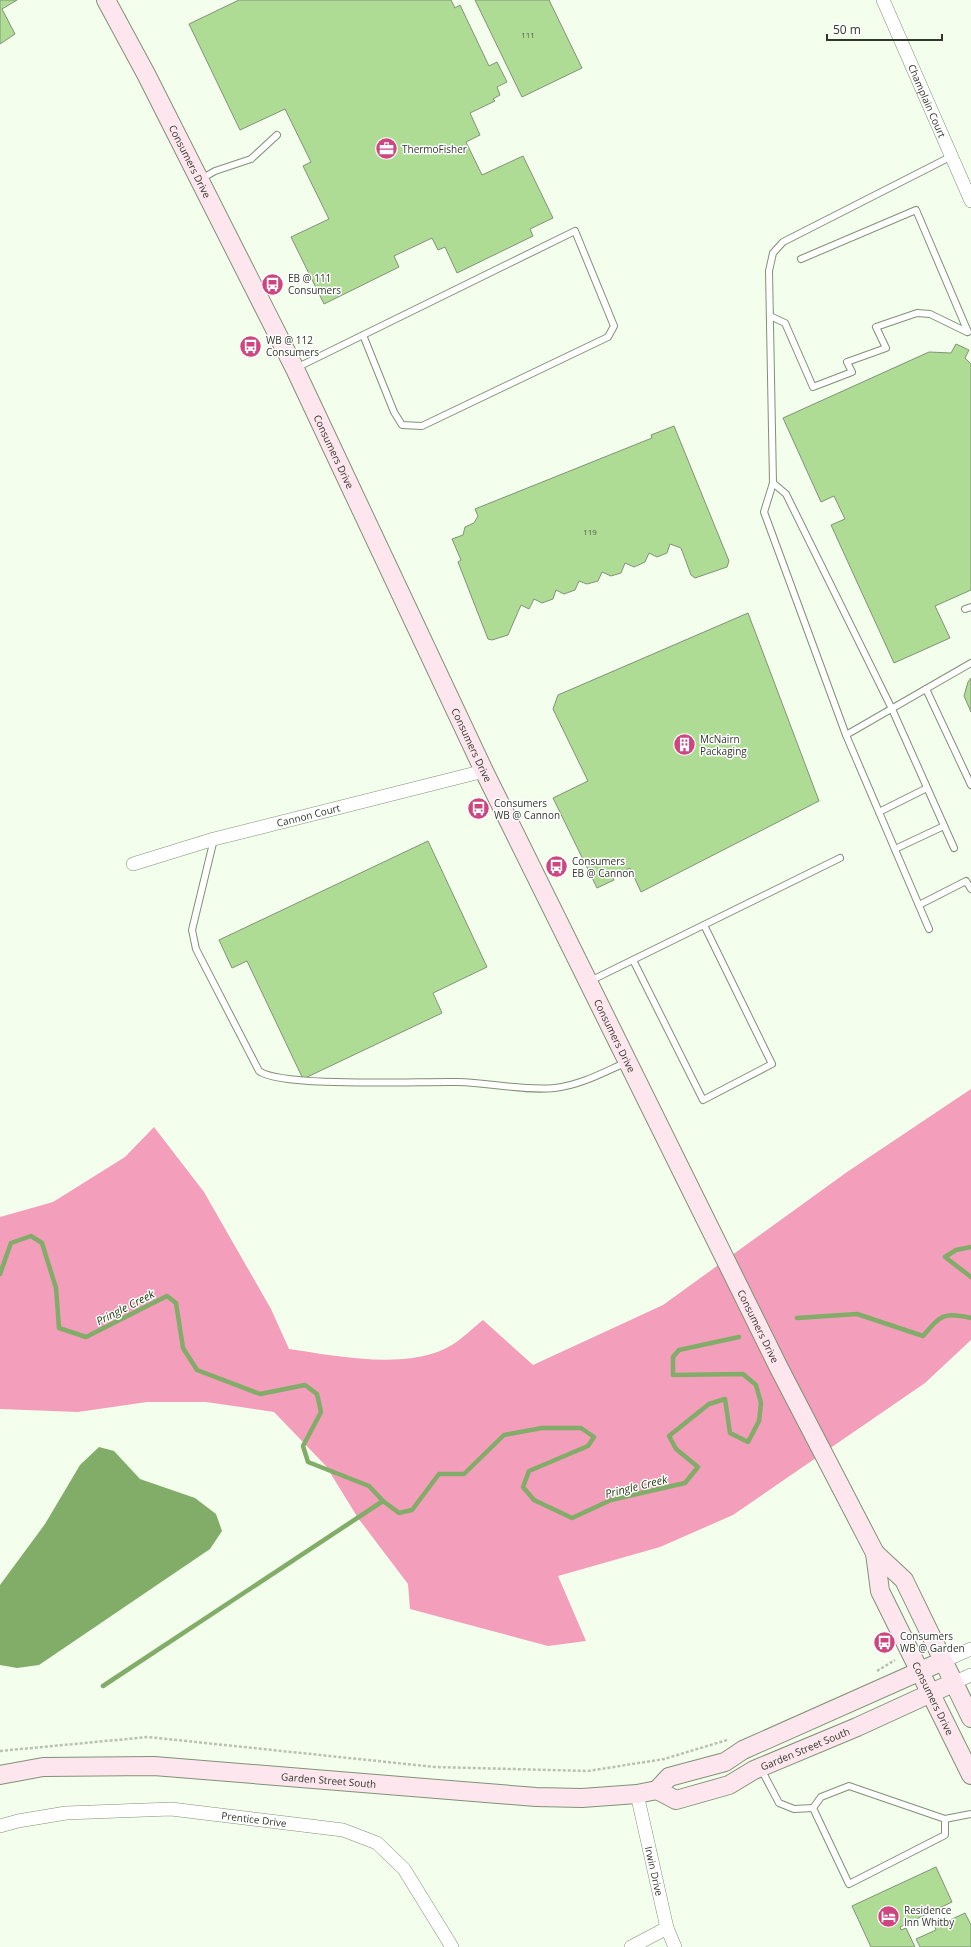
<svg xmlns="http://www.w3.org/2000/svg" width="971" height="1947" font-family="'Open Sans',sans-serif">
  <style>
    .forest { fill: #f39ebb }
    .water { fill: #81ad68 }
    .lines { fill: none; stroke-linecap: round; stroke-linejoin: round }
    .stream { stroke: #81ad68; stroke-width: 4.5 }
    .building { fill: #afdc95; stroke: #819378 }
    .lane-casing { stroke: #809176; stroke-width: 8 }
    .street-casing { stroke: #809176; stroke-width: 14 }
    .secondary-casing { stroke: #809176; stroke-width: 20 }
    .path { stroke: #b8c2b2; stroke-width: 2.5; stroke-dasharray: 3 2; stroke-linecap: butt }
    .lane { stroke: #fff; stroke-width: 6 }
    .street { stroke: #fff; stroke-width: 13 }
    .secondary { stroke: #fee6ee; stroke-width: 18 }
    .labels { text-anchor: middle; dominant-baseline: central; stroke-width: 3; stroke-linejoin: round; paint-order: stroke }
    .number-label { font-size: 8px; fill: #506046 }
    .street-label { font-size: 10px; fill: #30372c; stroke: #fff }
    .poi-label { font-size: 10px; fill: #30372c; stroke: #fff; text-anchor: start }
    .water-label { font-size: 11px; font-style: italic; fill: #1d3907; stroke: #fff }
  </style>
  <rect width="100%" height="100%" fill="#f3feec"/>
  <path class="forest" d="M971 1089V1340L925 1383 733 1515 660 1547 558 1576 586 1641 548 1646 410 1609 408 1584 358 1518 326 1466 274 1412 206 1402H147L78 1412 0 1409V1217L53 1202 125 1157 154 1127 204 1192 271 1309 289 1349C336 1356 409 1371 452 1345 463 1338 473 1328 483 1320L533 1365 663 1305 847 1172Z"/>
  <path class="water" d="M99 1447 114 1451 140 1479 195 1498 216 1514 222 1531 210 1549 39 1665 17 1668 0 1665V1585L45 1524 80 1465Z"/>
  <g class="lines">
    <g class="stream">
      <path d="M971 1247 956 1250 945 1257 971 1277"/>
      <path d="M0 1274 11 1243 31 1236 42 1243 56 1288 59 1328 86 1337 167 1296 176 1303 183 1348 197 1370 260 1394 305 1385 317 1394 321 1412 303 1446 308 1462 369 1486 383 1501 399 1513 412 1510 439 1474H464L504 1435 542 1428H581L594 1437 588 1446 529 1471 523 1487 534 1500 572 1518 611 1500 685 1483 698 1467 676 1449 669 1436 709 1404 725 1399 730 1433 748 1442 759 1421 761 1403 756 1385 743 1374 673 1375V1357L679 1350 739 1337"/>
      <path d="M797 1318 857 1314 923 1336C940 1316 943 1311 971 1318"/>
      <path d="M103 1686 383 1501"/>
    </g>
  </g>
  <g class="building">
    <path d="M0 0H17L2 9 15 34 0 44Z"/>
    <path d="M239 0H451L455 8 460 5 489 66 497 62 507 82 497 87 500 95 493 99 495 101 470 113 480 135 466 142 482 175 523 156 553 218 530 229 533 236 457 273 445 247 438 250 432 238 394 256 399 267 324 304 291 237 329 219 303 166 311 162 285 109 240 130 189 24Z"/>
    <path d="M475 0H549L582 68 522 97Z"/>
    <path d="M956 344 969 350 965 358 971 364V590L935 606 950 638 894 663 831 525 845 519 834 496 821 502 783 418 929 352 951 353Z"/>
    <path d="M674 426 729 561 727 567 695 578 691 575 681 548 670 544 667 553 657 557 649 553 645 562 634 567 625 563 621 573 611 576 602 572 598 581 587 584 579 581 575 590 564 594 556 590 553 599 542 603 534 599 529 609 521 605 508 635 492 640 488 639 458 562 461 560 452 539 463 535 465 527 474 523 478 516 475 509 652 438 651 435Z"/>
    <path d="M748 613 819 801 641 892 630 868 612 876 614 880 597 888 553 798 588 781 553 709 558 695Z"/>
    <path d="M971 678V712L964 696 968 682Z"/>
    <path d="M428 841 487 967 433 993 442 1013 303 1079 247 961 232 968 219 940Z"/>
    <path d="M936 1867 952 1902 900 1927 901 1930 906 1928 915 1947H871L852 1906Z"/>
    <path d="M965 1913 971 1925V1947H920L916 1939 936 1930 935 1927Z"/>
  </g>
  <g class="lines">
    <defs>
      <g id="lane">
        <path d="M952 156 783 242 773 253 769 271 773 483 764 512 846 735 971 663"/>
        <path d="M201 179 215 171 251 159 277 135"/>
        <path d="M801 259 916 210 968 332"/>
        <path d="M770 316 785 323 813 387 852 372 847 362 886 348 876 327 917 313 930 314 967 332"/>
        <path d="M296 368C389 322 482 276 575 231L614 326 608 337 422 426 402 425 394 412 363 335"/>
        <path d="M773 483 786 494 892 709 954 848"/>
        <path d="M965 609 971 607"/>
        <path d="M926 689 971 785"/>
        <path d="M846 735 929 929"/>
        <path d="M879 812 927 788"/>
        <path d="M214 839 192 930 196 949 259 1071C282 1088 421 1081 458 1082 491 1083 523 1091 555 1088 581 1085 604 1072 627 1062"/>
        <path d="M895 849 944 826"/>
        <path d="M919 905 966 881 971 889"/>
        <path d="M633 960 703 1100 772 1064 704 925"/>
        <path d="M590 981 840 858"/>
        <path d="M761 1769 779 1803 794 1809 813 1808"/>
        <path d="M813 1808 849 1884 945 1835V1819L971 1814"/>
        <path d="M813 1808 821 1797 849 1786 945 1819"/>
      </g>
      <g id="street">
        <path id="s1" d="M883 0 971 201"/>
        <path id="s2" d="M133 864 214 839 484 771"/>
        <path d="M943 1661 971 1649"/>
        <path d="M953 1683 971 1675"/>
        <path id="s3" d="M637 1794 667 1928 675 1947"/>
        <path id="s4" d="M0 1826 18 1821 66 1813 171 1809 343 1830 377 1843 404 1869 452 1947"/>
        <path d="M631 1947 667 1928"/>
      </g>
      <g id="secondary">
        <path id="s5" d="M106 0 146 74 295 369 484 771 779 1368 875 1553 904 1580 971 1718"/>
        <path id="s6" d="M875 1553 880 1591 971 1775"/>
        <path id="s7" d="M0 1775 43 1767 154 1766 536 1797 582 1798 637 1794 657 1790 669 1777 725 1762 743 1750 943 1661"/>
        <path id="s8" d="M657 1790 676 1800 729 1785 754 1770 857 1727 953 1683"/>
      </g>
    </defs>
    <use href="#lane" class="lane-casing"/>
    <use href="#street" class="street-casing"/>
    <use href="#secondary" class="secondary-casing"/>
    <g class="path">
      <path d="M877 1671 895 1660"/>
      <path d="M0 1751 148 1737 435 1767 588 1771 664 1759 727 1740"/>
    </g>
    <use href="#lane" class="lane"/>
    <use href="#street" class="street"/>
    <use href="#secondary" class="secondary"/>
  </g>
  <defs>
    <symbol id="office-disc" viewBox="-11 -11 22 22"><circle r="9.5" fill="#ce4580" stroke="#fff"/><path d="M-6-3h4V-5.5h4V-3h4V5H-6ZM-1-4.5V-3h2v-1.5ZM-6 0V1H6V0Z" fill="#fff"/></symbol>
    <symbol id="bus-disc" viewBox="-11 -11 22 22"><circle r="9.5" fill="#ce4580" stroke="#fff"/><path d="M-5-6H5V4H4V6H2V4H-2V6H-4V4H-5ZM-3.5-4V0h7V-4ZM-3.5 1.2v1.5H-2V1.2ZM2 1.2v1.5H3.5V1.2Z" fill="#fff"/></symbol>
    <symbol id="building-disc" viewBox="-11 -11 22 22"><circle r="9.5" fill="#ce4580" stroke="#fff"/><path d="M-4-6H4V6H1V3H-1V6H-4ZM-2.5-4.3h1.7v1.8h-1.7ZM.8-4.3h1.7v1.8H.8ZM-2.5-1h1.7V.8h-1.7ZM.8-1h1.7V.8H.8Z" fill="#fff"/></symbol>
    <symbol id="hotel-disc" viewBox="-11 -11 22 22"><circle r="9.5" fill="#ce4580" stroke="#fff"/><path d="M-6-4.5h1.5V1H6V5H4.5V3h-9V5H-6ZM-4 0a1.8 1.8 0 1 1 3.6 0ZM.5 0V-2.5h3Q6-2.5 6 0Z" fill="#fff"/></symbol>
  </defs>
  <g fill-rule="evenodd">
    <use href="#office-disc" x="374" y="136" width="25" height="25"/>
    <use href="#bus-disc" x="260" y="272" width="25" height="25"/>
    <use href="#bus-disc" x="238" y="334" width="25" height="25"/>
    <use href="#building-disc" x="672" y="732" width="25" height="25"/>
    <use href="#bus-disc" x="466" y="796" width="25" height="25"/>
    <use href="#bus-disc" x="544" y="854" width="25" height="25"/>
    <use href="#bus-disc" x="872" y="1630" width="25" height="25"/>
    <use href="#hotel-disc" x="876" y="1904" width="25" height="25"/>
  </g>
  <g class="labels">
    <g class="number-label">
      <text x="528" y="34">111</text>
      <text x="590" y="531">119</text>
    </g>
    <g class="street-label">
      <text stroke="none"><textPath href="#s1" startOffset="110">Champlain Court</textPath></text>
      <text stroke="none"><textPath href="#s5" startOffset="182">Consumers Drive</textPath></text>
      <text stroke="none"><textPath href="#s5" startOffset="506">Consumers Drive</textPath></text>
      <text stroke="none"><textPath href="#s5" startOffset="830">Consumers Drive</textPath></text>
      <text stroke="none"><textPath href="#s2" startOffset="182">Cannon Court</textPath></text>
      <text stroke="none"><textPath href="#s5" startOffset="1154">Consumers Drive</textPath></text>
      <text stroke="none"><textPath href="#s5" startOffset="1478">Consumers Drive</textPath></text>
      <text stroke="none"><textPath href="#s6" startOffset="158">Consumers Drive</textPath></text>
      <text stroke="none"><textPath href="#s8" startOffset="161">Garden Street South</textPath></text>
      <text stroke="none"><textPath href="#s7" startOffset="330">Garden Street South</textPath></text>
      <text stroke="none"><textPath href="#s4" startOffset="256">Prentice Drive</textPath></text>
      <text stroke="none"><textPath href="#s3" startOffset="79">Irwin Drive</textPath></text>
    </g>
    <g class="poi-label">
      <text x="402" y="149">ThermoFisher</text>
      <text x="288" y="278">EB @ 111<tspan x="288" dy="12">Consumers</tspan></text>
      <text x="266" y="340">WB @ 112<tspan x="266" dy="12">Consumers</tspan></text>
      <text x="700" y="739">McNairn<tspan x="700" dy="12">Packaging</tspan></text>
      <text x="494" y="803">Consumers<tspan x="494" dy="12">WB @ Cannon</tspan></text>
      <text x="572" y="861">Consumers<tspan x="572" dy="12">EB @ Cannon</tspan></text>
      <text x="900" y="1636">Consumers<tspan x="900" dy="12">WB @ Garden</tspan></text>
      <text x="904" y="1910">Residence<tspan x="904" dy="12">Inn Whitby</tspan></text>
    </g>
    <g class="water-label">
      <text transform="translate(125 1307) rotate(-27)">Pringle Creek</text>
      <text transform="translate(636 1486) rotate(-14)">Pringle Creek</text>
    </g>
  </g>
  <path d="M827 34v6h115v-6" fill="none" stroke="#30372c" stroke-width="2"/>
  <text x="833" y="34" font-size="12" fill="#30372c" stroke="#ffffff" stroke-width="3" paint-order="stroke">50 m</text>
</svg>
